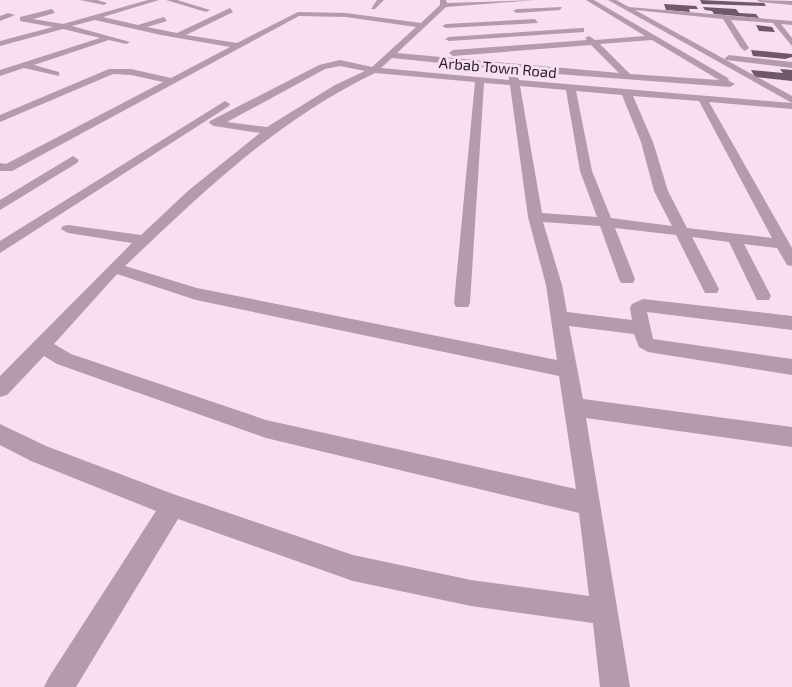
<svg xmlns="http://www.w3.org/2000/svg" width="792" height="687" font-family="'Exo 2',sans-serif">
  <style>
    .building { fill: #6f5968 }
    .lines { fill: none; stroke-linecap: round; stroke-linejoin: round }
    .minor { fill: #b599ad; fill-rule: evenodd }
    .labels { text-anchor: middle; dominant-baseline: central; stroke-width: 6; stroke-linejoin: round; paint-order: stroke }
    .far-street-label { font-size: 15px; fill: #271e25; stroke: #f7def0 }
  </style>
  <rect width="100%" height="100%" fill="#f7def0"/>
  <g class="building">
    <path d="M700 0 764 3 766 6 702 4Z"/>
    <path d="M664 4 696 6 698 9H689L690 12 666 10Z"/>
    <path d="M703 7 736 9 739 13 756 14 759 18 714 14 712 11 705 10Z"/>
    <path d="M756 25 772 27 775 32 759 31Z"/>
    <path d="M751 50 792 54V57L785 59 753 56Z"/>
    <path d="M780 69 792 70V81L755 77 751 70 783 73Z"/>
  </g>
  <g class="lines">
    <g class="minor">
      <path d="M80 0H97L107 3 104 5Z"/>
      <path d="M148 0H159L103 17 138 25 164 17 167 21 147 27 177 33 230 8 233 12 186 35 237 43 298 12 346 13 421 23 440 5V0H446L447 3 536 0 446 7 397 53 619 73 591 45 453 56 449 53 453 50 587 40 585 38 589 36 595 40 645 36 586 0H594L728 78 729 81 735 84 730 87 517 71 519 80 792 103 608 0H616L629 7 792 21V25L781 24 792 38V46L773 23 731 20 749 48 745 51 741 48 723 19 635 10 792 96V109L709 102 792 248V266L787 265 777 248 744 244 771 296 769 300H757L729 242 692 237 719 289 717 293H705L676 235 615 228 635 279 633 283H621L619 279 600 226 543 222 562 285 567 312 632 320 630 308 632 304 643 299 792 316V330L647 312 653 339 792 359V375L648 352 639 347 634 334 569 326 583 399 792 427V447L586 418 630 687H600L593 623 471 606 353 581 178 519 76 687H44L49 677 156 511 31 461 0 445V424L46 446 173 494 353 555 471 580 589 596 579 513 266 438 57 364 44 356 7 395 0 397V376L132 243 68 233 61 229 63 226 68 225 141 235 189 190 260 133 214 126 209 123 210 121 319 65 340 60 372 67 416 27 346 17 299 16 12 171H0V163L6 164 163 82 131 75 113 74 0 122V115L109 69H131L171 78 230 47 161 35 95 20 72 26 130 42 126 44 109 40 34 65 59 72V76L24 68 0 76V70L100 38 63 29 0 46V41L53 27 20 21V17L52 9 55 13 33 19 63 24ZM652 40 719 80 630 74 600 44ZM392 58 508 70 509 80 381 68ZM340 66 365 71 335 85 267 127 227 122 325 69ZM375 73 475 82 454 303 456 307H468L470 303 484 83 510 85 528 217 546 285 557 360 197 288 125 266C203 192 277 120 375 73ZM520 86 566 90 580 171 597 217 542 213ZM576 91 622 95 641 142 654 191 672 226 611 218 592 171ZM633 96 699 101 772 238 687 228 668 191 653 142ZM117 274 196 300 559 376 576 489 266 420 71 354 54 344Z"/>
      <path d="M166 0H177L210 10 206 12Z"/>
      <path d="M377 0H384L375 9H371Z"/>
      <path d="M757 0 792 1V5L760 2Z"/>
      <path d="M562 7 560 10 517 13 513 11 517 9Z"/>
      <path d="M8 13 15 15 0 21V16Z"/>
      <path d="M535 19 538 23 446 28 442 26 446 24Z"/>
      <path d="M581 28H584V32L449 41 445 39 449 37Z"/>
      <path d="M729 55 792 62V68L726 60 725 58Z"/>
      <path d="M225 101 230 104 229 106 0 253V241Z"/>
      <path d="M73 156 79 160 77 163 0 210V200Z"/>
    </g>
  </g>
  <g class="labels">
    <g class="far-street-label">
      <text transform="translate(498 67) rotate(5)">Arbab Town Road</text>
    </g>
  </g>
</svg>
